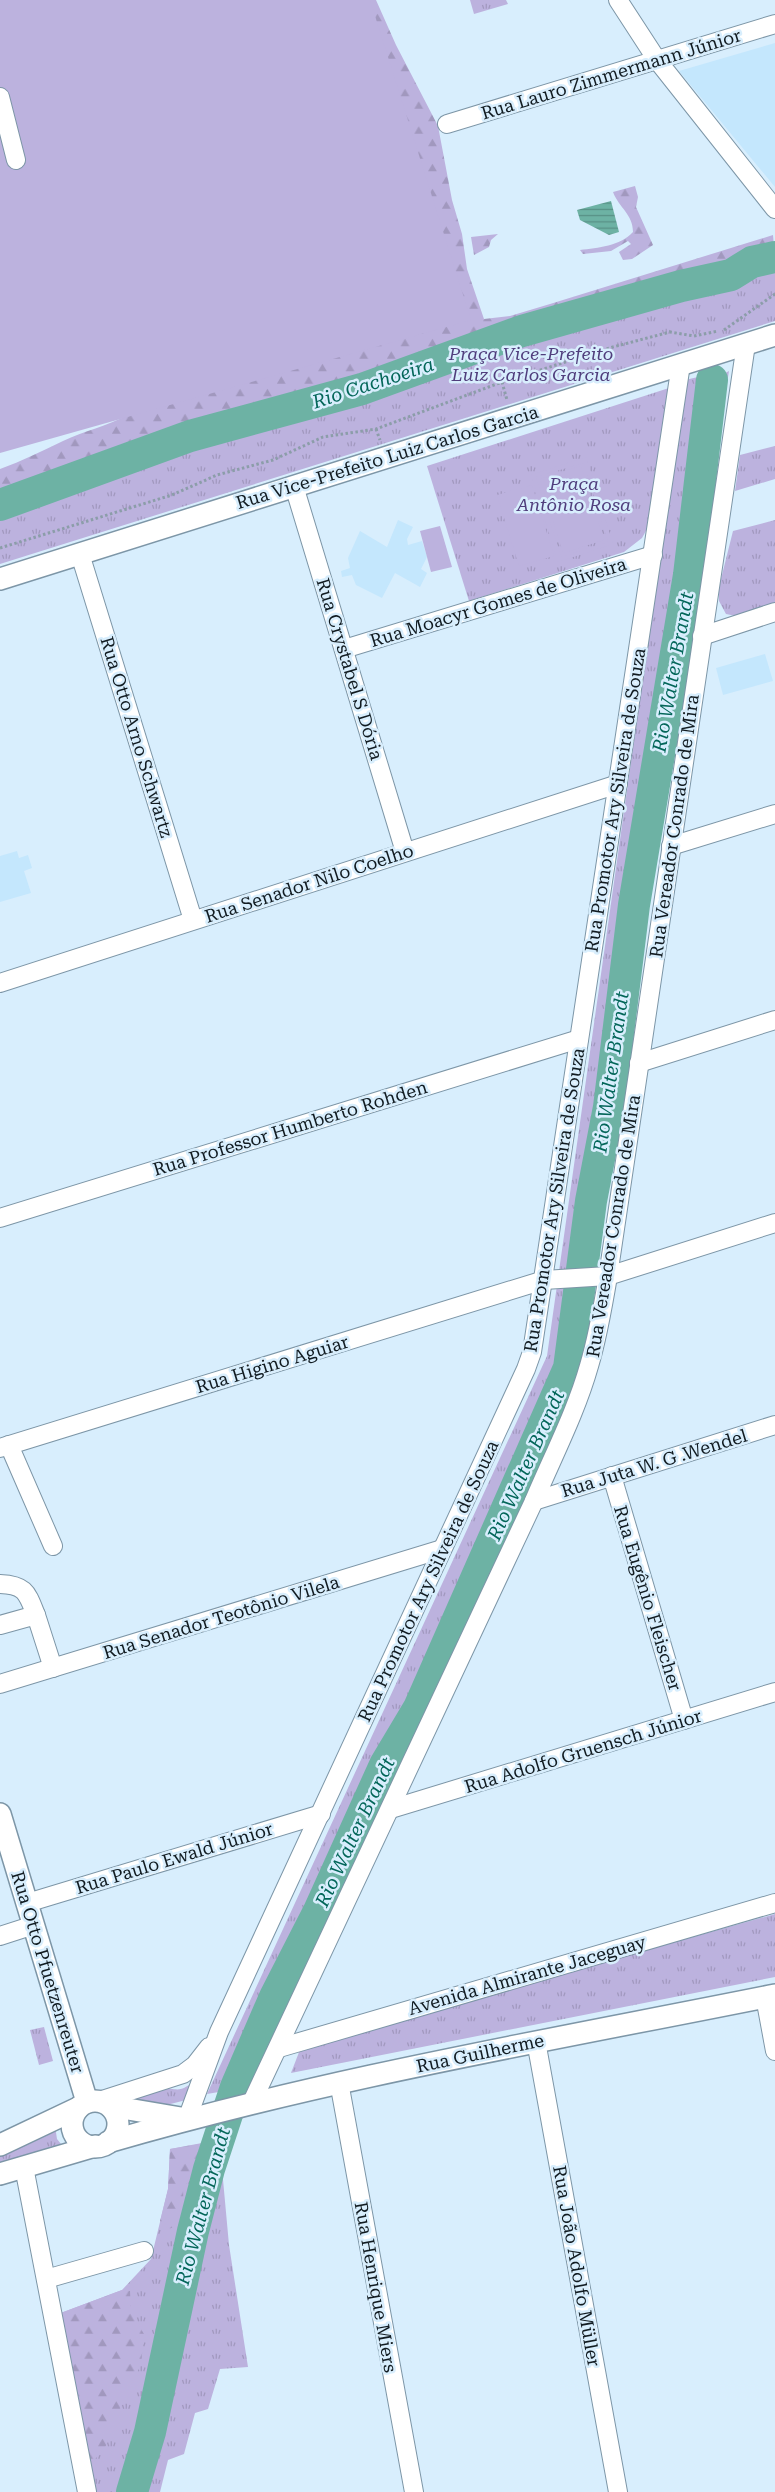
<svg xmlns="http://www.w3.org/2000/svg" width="775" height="2492" font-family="'Roboto Serif',serif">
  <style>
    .built { fill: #c4e7fd }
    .grass { fill: url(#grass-tufts) }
    .forest { fill: url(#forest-firs) }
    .pitch { fill: #bcb2de; fill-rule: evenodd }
    .water { fill: url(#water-rules) }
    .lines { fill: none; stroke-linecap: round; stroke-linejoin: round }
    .river { stroke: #6db2a4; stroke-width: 32 }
    .minor-casing { stroke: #7d96a7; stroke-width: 20 }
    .major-casing { stroke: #7d96a7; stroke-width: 24 }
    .path { stroke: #8c9da9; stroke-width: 3; stroke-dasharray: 2.5 2.5; stroke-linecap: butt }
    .minor { stroke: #fff; stroke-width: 18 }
    .major { stroke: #fff; stroke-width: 21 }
    .labels { text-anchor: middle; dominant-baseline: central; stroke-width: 5; stroke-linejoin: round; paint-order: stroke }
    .street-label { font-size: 18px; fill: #111b21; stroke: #d8eefd }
    .park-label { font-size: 18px; font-style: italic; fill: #503e7d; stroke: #d8eefd }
    .water-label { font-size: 19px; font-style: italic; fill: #036659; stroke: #d8eefd }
  </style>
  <defs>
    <pattern id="grass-tufts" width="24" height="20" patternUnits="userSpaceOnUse" patternTransform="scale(1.25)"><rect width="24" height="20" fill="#bcb2de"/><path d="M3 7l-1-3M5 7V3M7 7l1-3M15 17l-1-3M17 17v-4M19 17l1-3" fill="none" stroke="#a198be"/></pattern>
    <pattern id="forest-firs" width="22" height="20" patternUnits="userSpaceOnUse" patternTransform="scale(1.25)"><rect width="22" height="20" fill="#bcb2de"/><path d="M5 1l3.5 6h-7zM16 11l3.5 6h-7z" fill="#a198be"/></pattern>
    <pattern id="water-rules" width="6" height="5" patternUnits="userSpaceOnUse" patternTransform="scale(1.25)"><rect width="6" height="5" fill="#6db2a4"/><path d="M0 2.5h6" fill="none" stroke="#589085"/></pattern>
  </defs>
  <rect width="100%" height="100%" fill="#d8eefd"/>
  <g class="built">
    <path d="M775 43V187L679 71Z"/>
    <path d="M398 520 413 527 407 539 408 545 422 541 427 557 421 569 427 573 420 587 395 573 382 598 356 585 352 575 342 577 341 571 350 568 348 558 360 531 387 547Z"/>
    <path d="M765 654 773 681 723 695 716 668Z"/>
    <path d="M17 851 19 858 28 855 32 868 24 871 31 893 0 902V856Z"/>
  </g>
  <g class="grass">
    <path d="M470 0H506L508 4 474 14Z"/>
    <path d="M775 257V321L0 564V505L190 436 362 389 522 331 681 286 731 275 755 261Z"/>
    <path d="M729 371 570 1384 254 2086 207 2094 547 1356 685 380 698 377 712 380Z"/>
    <path d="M669 388 647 529 642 538 624 552 469 601 427 466Z"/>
    <path d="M775 446V479L735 491 740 455Z"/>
    <path d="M775 520V604L736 616 726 614 719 601V587L733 531Z"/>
    <path d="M775 1914V1977L291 2073 301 2047Z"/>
    <path d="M44 2027 53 2061 39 2065 30 2030Z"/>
    <path d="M194 2081 186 2100 155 2108 140 2107 129 2095C139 2093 151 2088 161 2088 177 2088 179 2094 194 2081Z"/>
    <path d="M55 2126 57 2139 65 2149 0 2169V2154Z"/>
    <path d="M219 2136 229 2245 248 2367 220 2369 208 2409 195 2413 184 2454 168 2460 160 2492H96L58 2314 122 2290 151 2259 168 2189 170 2149 218 2141Z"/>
  </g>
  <g class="forest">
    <path d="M339 0H376L396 45 438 126 452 200 462 234 467 269 484 319 510 316 550 304 773 235 775 257 755 261 731 275 681 286 522 331 362 389 190 436 0 505V469C22 461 42 451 63 441 84 431 107 426 128 415Z"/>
    <path d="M635 186 638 197 636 207 653 245 632 259 623 260 619 252 631 244 628 241 611 251 583 254 580 250C598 248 620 246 633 232 633 214 619 208 613 192Z"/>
    <path d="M498 234 491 240 489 247 474 255 471 237Z"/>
    <path d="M218 2140 209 2169 194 2177 183 2187 184 2224 165 2230 160 2221 168 2189 170 2149Z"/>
    <path d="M122 2290 130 2291 131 2313 144 2334 141 2365 124 2396 116 2423 103 2452 90 2463 58 2314Z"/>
  </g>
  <g class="pitch">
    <path d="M0 0H370L471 320 0 453Z"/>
    <path d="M586 457 613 544 558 562 531 475ZM584 463 608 542 561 557 536 477Z"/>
    <path d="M581 466 604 540 563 553 540 479Z"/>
    <path d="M532 485 554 556 519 566 497 495Z"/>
    <path d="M440 526 452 567 431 572 420 531Z"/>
  </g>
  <path class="water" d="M611 201 619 232 609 235 580 220 577 210Z"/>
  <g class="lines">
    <g class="river">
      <path d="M0 505 190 436 362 389 522 331 681 286 731 275 752 262 775 257"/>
      <path d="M132 2492 150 2432 193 2231 209 2169 236 2087 275 1997 319 1911 385 1765 419 1708 569 1368 591 1201 609 1107 634 905 689 575 712 380"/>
    </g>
    <defs>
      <g id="minor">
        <path d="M618 0 657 60 775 209"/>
        <path d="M0 97 16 160"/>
        <path d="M447 124 775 24"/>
        <path d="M294 486 405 852"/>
        <path d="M80 554 193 920"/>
        <path d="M702 636 775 612"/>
        <path d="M344 649 653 555"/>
        <path d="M671 846 775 814"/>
        <path d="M0 983 618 784"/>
        <path d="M639 1063 775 1020"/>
        <path d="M0 1218 579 1039"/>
        <path d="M9 1445 53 1546"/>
        <path d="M0 1448 544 1280 608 1276 775 1223"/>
        <path d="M612 1476 684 1720"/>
        <path d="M534 1501 775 1425"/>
        <path d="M0 1584C26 1585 27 1593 36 1615"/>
        <path d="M0 1625 36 1615 53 1668"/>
        <path d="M0 1684 442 1549"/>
        <path d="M391 1809 775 1692"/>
        <path d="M27 1903 321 1814"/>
        <path d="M0 1936 34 1925"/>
        <path d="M765 1997 775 2051"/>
        <path d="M536 2041 618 2492"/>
        <path d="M279 2048 775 1903"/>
        <path d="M339 2082 414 2492"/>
        <path d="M99 2101 183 2074 195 2065 209 2047"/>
        <path d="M252 2102 534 1501C553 1456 576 1412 589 1366 598 1336 603 1306 608 1276L746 344"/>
        <path d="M187 2119 219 2032 526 1369 532 1352 681 364"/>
        <path d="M24 2167 87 2492"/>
        <path d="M46 2279 144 2251"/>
      </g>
      <g id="major">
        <path d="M0 579 775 335"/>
        <path d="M0 1814 87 2102"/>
        <circle cx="95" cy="2124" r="23"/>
        <path d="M110 2106 181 2118"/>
        <path d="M108 2142C327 2078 551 2040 775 1995"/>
        <path d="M0 2145 78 2108"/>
        <path d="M0 2174 95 2146"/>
      </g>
    </defs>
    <use href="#minor" class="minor-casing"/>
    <use href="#major" class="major-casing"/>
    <g class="path">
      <path d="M724 330 775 294"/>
      <path d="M502 382 507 400"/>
      <path d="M376 429 380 440"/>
      <path d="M0 548 172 495 217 475 273 460 323 437 376 429 502 382 613 347 670 332 694 336 718 331"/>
    </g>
    <use href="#minor" class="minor"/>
    <use href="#major" class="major"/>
  </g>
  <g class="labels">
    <g class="street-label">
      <text transform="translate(611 74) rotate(-17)">Rua Lauro Zimmermann Júnior</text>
      <text transform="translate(387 457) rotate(-17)">Rua Vice-Prefeito Luiz Carlos Garcia</text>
      <text transform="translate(498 602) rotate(-17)">Rua Moacyr Gomes de Oliveira</text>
      <text transform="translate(350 669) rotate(73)">Rua Crystabel S Dória</text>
      <text transform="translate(137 737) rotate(73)">Rua Otto Arno Schwartz</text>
      <text transform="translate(615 800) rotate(-81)">Rua Promotor Ary Silveira de Souza</text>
      <text transform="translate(674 826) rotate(-82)">Rua Vereador Conrado de Mira</text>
      <text transform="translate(309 883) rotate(-18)">Rua Senador Nilo Coelho</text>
      <text transform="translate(290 1128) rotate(-17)">Rua Professor Humberto Rohden</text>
      <text transform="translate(554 1200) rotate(-81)">Rua Promotor Ary Silveira de Souza</text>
      <text transform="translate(613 1226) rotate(-81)">Rua Vereador Conrado de Mira</text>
      <text transform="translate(272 1364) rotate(-17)">Rua Higino Aguiar</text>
      <text transform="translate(654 1463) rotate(-17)">Rua Juta W. G .Wendel</text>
      <text transform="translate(428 1581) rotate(-65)">Rua Promotor Ary Silveira de Souza</text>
      <text transform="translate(648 1598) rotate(73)">Rua Eugênio Fleischer</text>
      <text transform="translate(221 1617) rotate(-17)">Rua Senador Teotônio Vilela</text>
      <text transform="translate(583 1751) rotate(-17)">Rua Adolfo Gruensch Júnior</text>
      <text transform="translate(174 1858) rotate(-17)">Rua Paulo Ewald Júnior</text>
      <text transform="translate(48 1972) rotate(73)">Rua Otto Pfuetzenreuter</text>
      <text transform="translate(527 1975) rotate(-16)">Avenida Almirante Jaceguay</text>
      <text transform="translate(480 2053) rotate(-12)">Rua Guilherme</text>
      <text transform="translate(577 2266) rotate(80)">Rua João Adolfo Müller</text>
      <text transform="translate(376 2287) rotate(80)">Rua Henrique Miers</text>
    </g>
    <g class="park-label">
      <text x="531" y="353">Praça Vice-Prefeito<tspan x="531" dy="21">Luiz Carlos Garcia</tspan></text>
      <text x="574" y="483">Praça<tspan x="574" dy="21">Antônio Rosa</tspan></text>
    </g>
    <g class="water-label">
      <text transform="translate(373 383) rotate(-18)">Rio Cachoeira</text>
      <text transform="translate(673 672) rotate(-80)">Rio Walter Brandt</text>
      <text transform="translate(611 1072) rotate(-82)">Rio Walter Brandt</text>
      <text transform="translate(526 1465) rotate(-66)">Rio Walter Brandt</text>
      <text transform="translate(355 1832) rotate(-65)">Rio Walter Brandt</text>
      <text transform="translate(203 2206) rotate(-75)">Rio Walter Brandt</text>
    </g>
  </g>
</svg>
